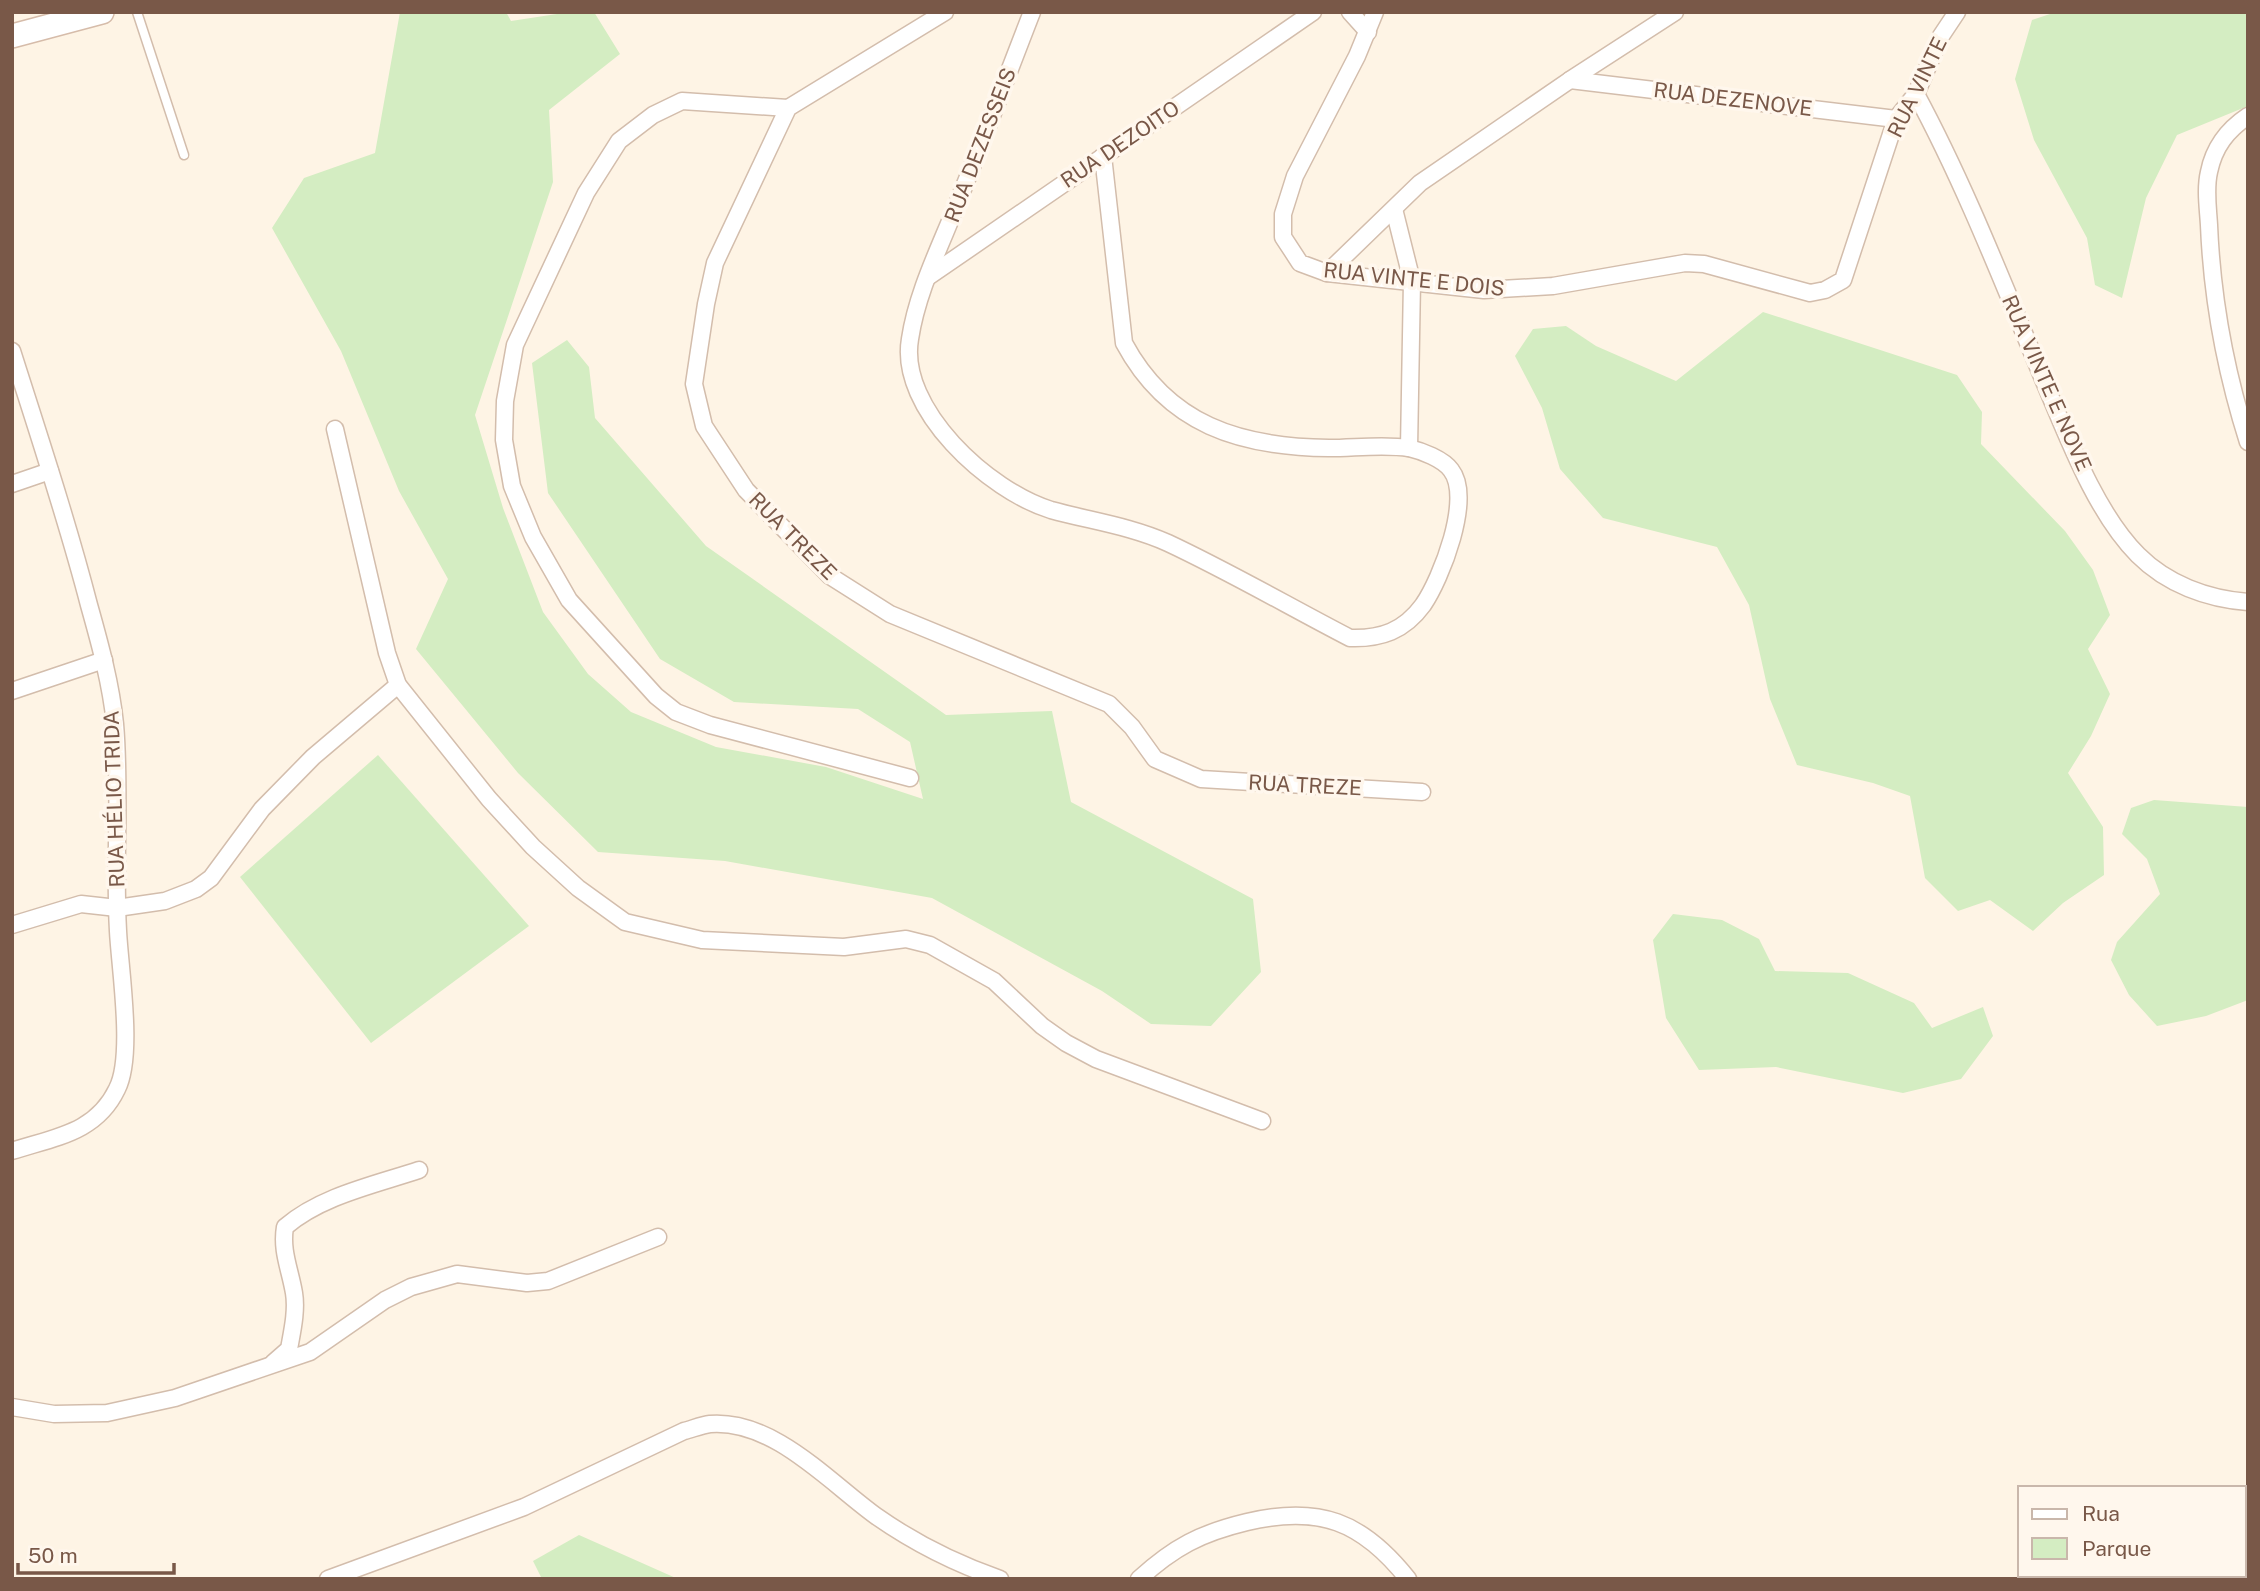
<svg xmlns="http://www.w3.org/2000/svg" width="2260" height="1591" font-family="'Public Sans',sans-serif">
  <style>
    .green { fill: #d4edc2 }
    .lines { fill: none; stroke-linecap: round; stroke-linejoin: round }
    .lane-casing { stroke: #d3bdac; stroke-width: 11 }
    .street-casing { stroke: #d3bdac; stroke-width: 19 }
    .secondary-casing { stroke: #d6bcaa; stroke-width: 26 }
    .lane { stroke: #fff; stroke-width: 8 }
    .street { stroke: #fff; stroke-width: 16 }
    .secondary { stroke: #fff; stroke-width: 23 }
    .labels { text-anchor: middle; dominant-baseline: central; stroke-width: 7; stroke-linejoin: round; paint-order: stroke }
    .street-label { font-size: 21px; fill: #795848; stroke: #fff7ed }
  </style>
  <rect width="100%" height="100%" fill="#fef4e5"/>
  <g class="green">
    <path d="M400 12H506L511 21 570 12H594L620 54 549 110 553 182 475 415 503 508 543 612 588 674 631 712 716 747 826 767 923 799 910 742 858 709 734 702 660 659 548 493 532 363 567 340 589 367 595 418 706 546 946 715 1052 711 1071 802 1253 899 1261 972 1211 1026 1151 1024 1102 991 932 898 725 861 598 852 518 773 416 649 448 579 399 491 341 351 272 228 304 178 375 153Z"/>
    <path d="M2056 12H2248V106L2177 135 2146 198 2122 298 2095 285 2087 238 2034 140 2015 79 2032 20Z"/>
    <path d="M1763 312 1957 375 1982 412 1981 444 2065 531 2093 570 2110 615 2088 649 2110 694 2091 736 2068 773 2103 827 2104 875 2063 903 2033 931 1990 900 1958 911 1925 878 1910 796 1873 783 1797 765 1770 699 1749 605 1717 547 1603 518 1560 469 1542 408 1515 356 1533 329 1566 326 1596 346 1676 381Z"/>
    <path d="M378 755 529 926 371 1043 240 877Z"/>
    <path d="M2154 800 2248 807V1000L2206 1016 2157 1026 2129 995 2111 960 2117 942 2160 894 2147 859 2122 834 2131 808Z"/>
    <path d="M1673 914 1722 920 1759 939 1775 971 1848 973 1914 1003 1932 1028 1983 1007 1993 1036 1961 1079 1903 1093 1776 1067 1699 1070 1666 1018 1653 940Z"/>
    <path d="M579 1535 678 1579H542L533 1561Z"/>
  </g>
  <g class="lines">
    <defs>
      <path id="lane" d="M137 12 184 155"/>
      <g id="street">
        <path d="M945 12 788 108 715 263 706 304 694 384 704 426 746 490 830 576 890 614 1109 704 1132 727 1155 759 1201 779 1422 792"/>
        <path d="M1032 12C1007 76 983 141 957 204 940 247 917 292 910 339 898 409 989 491 1051 510 1091 521 1130 526 1168 543 1230 572 1290 607 1350 638 1381 639 1404 631 1423 605 1441 579 1473 498 1451 470 1443 459 1422 451 1409 448 1384 444 1354 448 1329 448 1240 447 1168 425 1124 343L1103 156"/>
        <path d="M1350 12 1368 32"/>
        <path d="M1375 12 1357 56 1295 176 1283 214V237L1300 263 1327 273 1484 290 1553 286 1685 263 1704 264 1810 293 1825 290 1843 280 1896 119 1916 94 1941 36 1957 12"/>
        <path d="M1570 80 1896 119"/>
        <path d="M1916 94C1965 185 2003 283 2043 379 2067 435 2095 512 2138 555 2167 584 2207 599 2248 602"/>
        <path d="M788 108 682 101 653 115 619 141 586 193 515 345 505 401 504 440 512 486 533 537 569 600 656 696 676 712 710 725 910 778"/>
        <path d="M2248 116C2227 130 2214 147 2209 172 2205 189 2208 208 2209 225 2212 298 2226 373 2248 442"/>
        <path d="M1394 209 1412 281 1409 448"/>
        <path d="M1327 273 1420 183 1570 80 1675 12"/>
        <path d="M928 277 1313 12"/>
        <path d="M12 351C39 436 67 520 89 605 100 644 111 684 115 724 121 793 114 862 118 931 120 970 134 1056 117 1089 96 1133 55 1137 12 1151"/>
        <path d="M335 429 387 653 398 685 489 799 533 847 578 888 625 922 702 940 844 947 906 939 930 945 994 981 1042 1026 1066 1043 1096 1059 1262 1121"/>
        <path d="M12 484 50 471"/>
        <path d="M12 691 104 660"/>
        <path d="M12 925 81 904 117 908 165 901 196 889 211 878 262 809 313 757 398 685"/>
        <path d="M273 1363 289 1349C292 1332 297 1311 294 1293 290 1269 281 1251 285 1227 321 1196 374 1185 419 1170"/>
        <path d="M12 1407 54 1414 107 1413 175 1398 310 1352 385 1300 411 1287 457 1274 527 1283 548 1281 658 1237"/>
        <path d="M328 1579 524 1507 684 1431C692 1429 702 1425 710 1424 773 1419 829 1482 876 1516 913 1542 957 1564 1000 1579"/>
        <path d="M1139 1579C1174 1547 1201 1533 1247 1522 1319 1505 1362 1521 1408 1579"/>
      </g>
      <path id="secondary" d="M12 36 102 12"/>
    </defs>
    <use href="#lane" class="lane-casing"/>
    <use href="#street" class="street-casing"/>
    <use href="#secondary" class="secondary-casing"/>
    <use href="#lane" class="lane"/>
    <use href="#street" class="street"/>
    <use href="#secondary" class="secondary"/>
  </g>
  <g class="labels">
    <g class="street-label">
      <text transform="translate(1917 87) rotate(-64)">RUA VINTE</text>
      <text transform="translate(1733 99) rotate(7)">RUA DEZENOVE</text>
      <text transform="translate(1120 144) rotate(-34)">RUA DEZOITO</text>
      <text transform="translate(980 145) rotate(-69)">RUA DEZESSEIS</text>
      <text transform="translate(1414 279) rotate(6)">RUA VINTE E DOIS</text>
      <text transform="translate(2047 383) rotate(66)">RUA VINTE E NOVE</text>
      <text transform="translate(793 536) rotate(45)">RUA TREZE</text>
      <text transform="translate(1305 785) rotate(3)">RUA TREZE</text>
      <text transform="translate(114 799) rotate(-92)">RUA HÉLIO TRIDA</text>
    </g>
  </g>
  <rect width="2260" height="1591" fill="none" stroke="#795848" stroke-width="28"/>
  <rect x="2018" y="1486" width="228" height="91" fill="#fff7ed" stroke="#c9b7ab" stroke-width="2"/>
  <rect x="2032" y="1509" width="35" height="10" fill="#ffffff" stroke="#c9b7ab" stroke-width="2"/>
  <text x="2082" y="1521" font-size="21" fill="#795848">Rua</text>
  <rect x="2032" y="1538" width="35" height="21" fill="#d4edc2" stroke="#c9b7ab" stroke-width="2"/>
  <text x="2082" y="1556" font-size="21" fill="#795848">Parque</text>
  <path d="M18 1563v10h156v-10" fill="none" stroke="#795848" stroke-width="3.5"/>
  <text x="28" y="1563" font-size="21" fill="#795848" stroke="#fff7ed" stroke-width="5" paint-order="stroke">50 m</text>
</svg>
